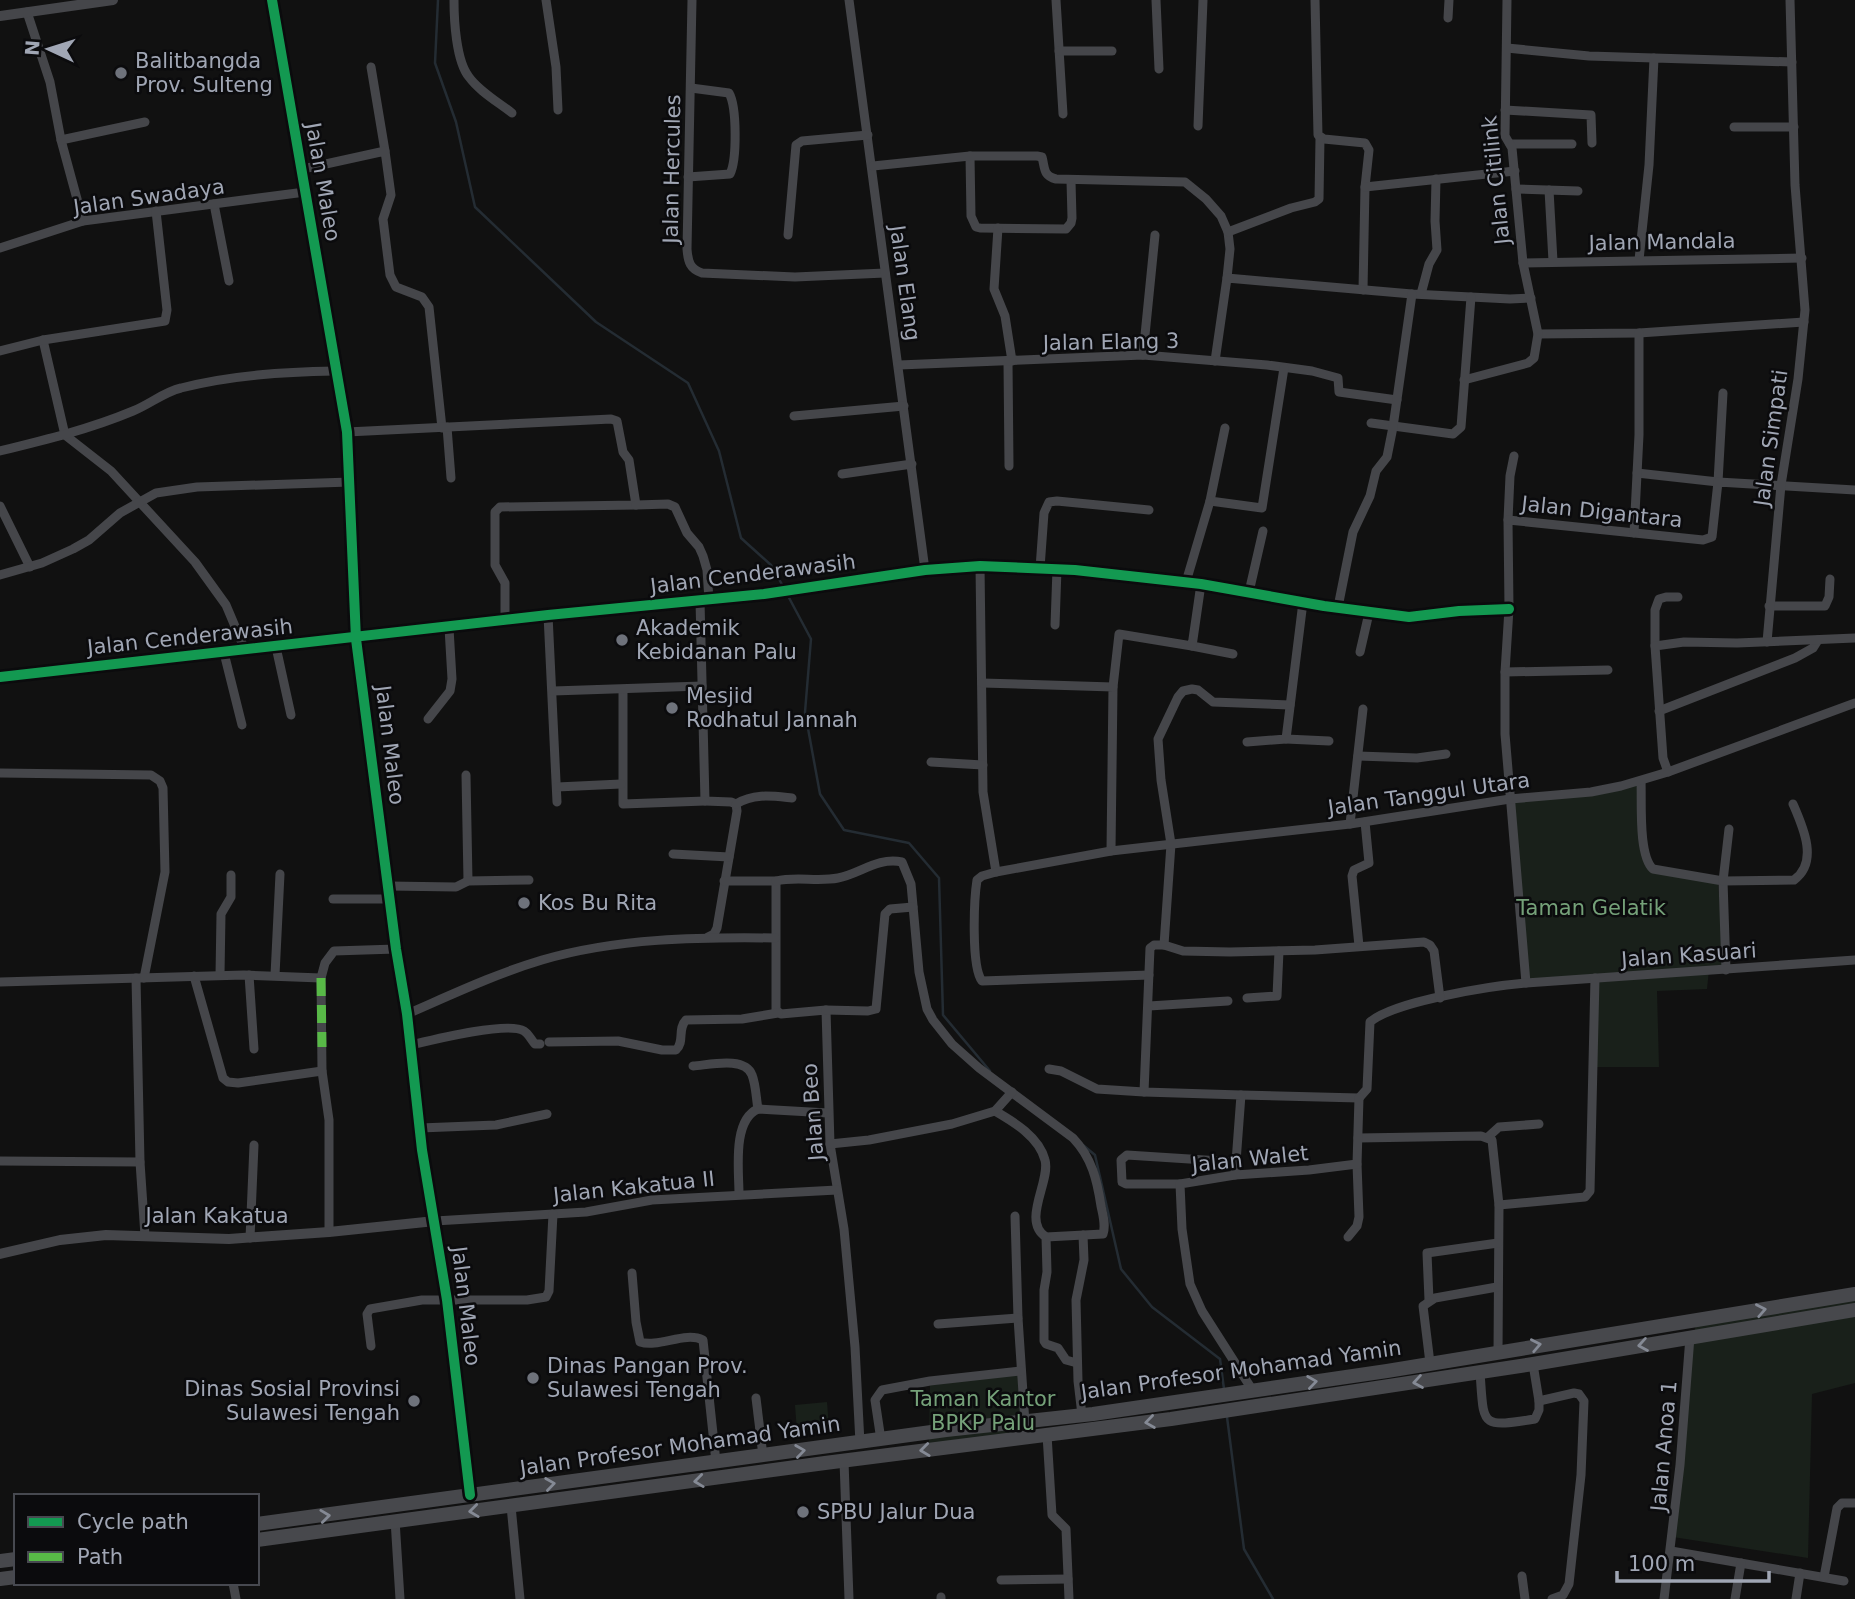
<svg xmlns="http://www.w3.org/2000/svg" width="1855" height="1599" font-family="'DejaVu Sans',sans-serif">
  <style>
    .green { fill: #19201a }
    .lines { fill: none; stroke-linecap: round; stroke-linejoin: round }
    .stream { stroke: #242c33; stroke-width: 2.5 }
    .minor { stroke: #45464a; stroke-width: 9 }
    .tertiary { stroke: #45464a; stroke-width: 10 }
    .primary { stroke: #47484c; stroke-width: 14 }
    .quiet { stroke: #58b947; stroke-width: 9; stroke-dasharray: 18 9; stroke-linecap: butt }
    .cycleway-casing { stroke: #0b0b0d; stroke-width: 15 }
    .cycleway { stroke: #139951; stroke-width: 10 }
    .oneway { stroke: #858a95 }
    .poi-dot { fill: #6e727b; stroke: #0b0b0d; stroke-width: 2.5 }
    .labels { text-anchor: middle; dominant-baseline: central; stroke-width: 5; stroke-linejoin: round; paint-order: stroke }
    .poi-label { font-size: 21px; fill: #a0a6b4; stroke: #0b0b0d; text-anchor: start }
    .street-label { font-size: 21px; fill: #a0a6b4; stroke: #0b0b0d }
    .park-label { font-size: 21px; fill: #75a179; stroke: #0b0b0d }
  </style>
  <rect width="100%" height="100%" fill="#111"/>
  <g class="green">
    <path d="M1640 783 1651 871 1718 883 1725 969 1709 970 1707 989 1657 991 1659 1067H1594L1596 979 1524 984 1512 801Z"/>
    <path d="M1855 1294V1383L1812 1394 1808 1558 1673 1537 1696 1320Z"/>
    <path d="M1021 1374 1028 1418 1019 1438 929 1444 930 1385Z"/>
    <path d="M827 1402 829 1428 797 1431 795 1405Z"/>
  </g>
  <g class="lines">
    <g class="stream">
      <path d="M438 0 435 63 456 122 475 207 596 322 688 383 719 451 741 538 771 565 784 588"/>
      <path d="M787 594 811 639 805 712 820 794 844 830 909 843 939 878 943 1015 990 1071"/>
      <path d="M1083 1145 1095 1155 1121 1269 1152 1307 1220 1359 1224 1389"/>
      <path d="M1227 1417 1244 1549 1273 1599"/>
    </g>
    <g class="minor">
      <path d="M454 0C454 20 456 61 469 77 479 91 498 102 512 113"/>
      <path d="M546 0 556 67 558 110"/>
      <path d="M692 0 687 249C688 262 690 269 702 273L795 277 885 273"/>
      <path d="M849 0 925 570"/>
      <path d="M1056 0 1063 114"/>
      <path d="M1156 0 1159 69"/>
      <path d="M1315 0 1318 135 1324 139 1365 143 1369 150 1365 187 1363 290"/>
      <path d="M27 12 50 82 61 140 83 221"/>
      <path d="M1448 18 1449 0"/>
      <path d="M1507 48 1589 56 1654 58"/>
      <path d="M1059 51H1112"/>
      <path d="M371 67 385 151"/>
      <path d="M1505 110 1591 115 1592 143"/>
      <path d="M1198 126 1203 0"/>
      <path d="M1734 127H1794"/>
      <path d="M61 140 145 122"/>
      <path d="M1510 144H1572"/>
      <path d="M970 156 971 216 976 227 980 228 1066 229 1071 223 1072 218 1071 181"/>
      <path d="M873 166 970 156H1037L1042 157C1045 168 1043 176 1056 179L1185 182 1206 199 1221 216 1228 232 1230 249 1227 278"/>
      <path d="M303 169 385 151 391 195 383 219 390 275 396 287 422 297 429 307 442 428"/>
      <path d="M688 177 730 174C737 160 737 107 729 93L691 88"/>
      <path d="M1365 187 1515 171"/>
      <path d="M1516 189 1578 191"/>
      <path d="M1549 190 1553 261"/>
      <path d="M214 204 229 281"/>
      <path d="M998 228 994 289 1005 316 1012 361"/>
      <path d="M1228 232 1291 208 1315 202 1319 199 1320 138"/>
      <path d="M788 235 796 145 802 141 868 135"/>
      <path d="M0 248 83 221 305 192"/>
      <path d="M1639 260 1649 165 1654 58 1792 62"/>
      <path d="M1523 263 1802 258"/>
      <path d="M1421 294 1429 264 1437 250 1435 221 1436 179"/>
      <path d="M1538 334 1639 333 1804 322"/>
      <path d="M43 340 65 435 111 471 195 562 226 605 245 650"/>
      <path d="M0 351 43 340 165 321 167 310 156 211"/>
      <path d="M1143 355 1155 235"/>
      <path d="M1215 361 1227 278 1412 294 1510 299 1531 298"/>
      <path d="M1008 362 1009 466"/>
      <path d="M899 365 1143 355 1267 365 1312 371 1338 378 1339 392 1397 400"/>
      <path d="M1464 380 1528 363 1534 358 1538 334 1523 263 1512 148 1505 136 1507 0"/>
      <path d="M794 416 904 406"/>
      <path d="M1371 423 1453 434 1461 427 1471 297"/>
      <path d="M447 427 451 478"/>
      <path d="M1225 428 1210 501 1262 508 1284 368"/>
      <path d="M347 432 611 419 617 421 623 452 629 460 636 505 500 507 495 512V565L505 583V621"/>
      <path d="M0 451C45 440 90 429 133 411 150 404 164 392 181 388 231 375 284 372 335 371"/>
      <path d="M1514 456 1510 476 1508 520 1509 609 1505 672V734L1526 983"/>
      <path d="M1637 473 1718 482 1723 393"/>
      <path d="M842 474 912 464"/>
      <path d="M636 505 668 504 675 507 687 533 699 547 703 556 707 570 709 600"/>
      <path d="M0 506 30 567"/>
      <path d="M1508 520 1703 540 1712 537 1718 482 1855 490"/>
      <path d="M1634 533 1639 435V333"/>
      <path d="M980 566 983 792 996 872"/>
      <path d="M1040 568 1044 513 1049 502 1057 501 1149 510"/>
      <path d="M0 575 42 563 73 549 89 540 120 513 156 493 197 487 350 482"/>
      <path d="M1186 582 1210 501"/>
      <path d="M1249 592 1263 531"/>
      <path d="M700 601 705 801 731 802 736 804 737 811 717 928 714 934 708 937"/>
      <path d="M1769 606H1825L1829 597 1830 579"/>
      <path d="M1338 607 1353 532 1370 496 1376 471 1387 457 1393 427 1412 294"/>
      <path d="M548 615 557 802"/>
      <path d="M1055 625 1057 569"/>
      <path d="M1767 642 1781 485 1798 379 1805 310 1795 185 1790 0"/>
      <path d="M1192 646 1233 654"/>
      <path d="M1655 646V610L1659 599 1666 597H1678"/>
      <path d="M276 647 291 715"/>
      <path d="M1360 652 1369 613"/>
      <path d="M224 653 242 725"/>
      <path d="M1505 672 1608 670"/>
      <path d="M0 677 548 615 764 594 925 570 980 566 1075 570 1201 584 1324 606 1409 617 1459 611 1509 609"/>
      <path d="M982 683 1113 687 1111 851"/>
      <path d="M1113 687 1119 634 1192 646 1201 584"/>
      <path d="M623 690V804L705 801"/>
      <path d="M553 691 702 686"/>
      <path d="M1659 711 1795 658 1813 648 1818 640"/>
      <path d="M428 719 450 691 452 679 449 628"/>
      <path d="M1286 739 1329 741"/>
      <path d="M1247 742 1286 739 1303 602"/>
      <path d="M1358 756 1417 758 1446 754"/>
      <path d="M931 762 983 765"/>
      <path d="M1668 772 1663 758 1655 646 1684 642 1737 643 1855 638"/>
      <path d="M0 773 151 775 160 781 163 788 165 872 144 978"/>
      <path d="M466 775 468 881"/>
      <path d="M1641 781C1642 802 1638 855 1653 869L1723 881 1726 970"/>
      <path d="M557 787 621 784"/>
      <path d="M736 804C754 793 772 796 792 798"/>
      <path d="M1350 824 1363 709"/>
      <path d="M1729 829 1723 881 1794 880C1819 862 1803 827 1793 804"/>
      <path d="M673 854 729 857"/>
      <path d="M724 881H776V1010L781 1014 826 1010 830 1144 844 1229 855 1347 860 1443"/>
      <path d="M776 881C796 876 817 882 838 878 860 874 877 857 902 862L911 884 919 972 927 1009 933 1020 952 1044 979 1068 1073 1138C1092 1158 1097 1180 1101 1206 1103 1216 1106 1225 1103 1234L1046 1237"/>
      <path d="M389 886 456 887 468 881 529 880"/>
      <path d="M333 899H390"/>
      <path d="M1164 945 1171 844 1161 780 1158 739 1178 697 1183 691 1192 689 1198 690 1213 702 1290 705"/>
      <path d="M1359 946 1352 876 1354 870 1369 863 1365 822"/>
      <path d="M220 975 221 914 231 897V875"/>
      <path d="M249 975 254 1049"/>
      <path d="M275 975 280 874"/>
      <path d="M1149 975 982 981C971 967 974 899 977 880L982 876 996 872 1111 851 1350 824 1510 799 1591 792 1621 786 1668 772 1855 703"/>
      <path d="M194 976 223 1078 228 1082 238 1083 322 1071"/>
      <path d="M0 982 244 975 321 978"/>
      <path d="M1247 998 1277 996 1279 951"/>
      <path d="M1149 1006 1228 1001"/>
      <path d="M826 1010 868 1011 876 1009 885 914 890 909 913 907"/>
      <path d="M407 1014C451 995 495 974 542 960 617 938 698 937 775 938"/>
      <path d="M549 1042 618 1041 662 1050H676C685 1042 677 1029 686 1020L742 1019 778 1013"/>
      <path d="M411 1045C432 1040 508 1021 524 1031 529 1034 531 1040 535 1044H540"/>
      <path d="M693 1066C709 1065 745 1056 752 1075 756 1085 756 1098 758 1109"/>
      <path d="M1049 1069 1061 1071 1097 1089 1144 1092"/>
      <path d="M1241 1095 1359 1098"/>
      <path d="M1359 1098 1367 1089 1370 1022C1395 1001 1491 986 1526 983L1855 960"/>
      <path d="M995 1111C1014 1122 1039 1137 1045 1160 1051 1181 1021 1221 1046 1237L1047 1272 1044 1290V1341L1046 1344 1058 1348 1066 1360 1077 1363"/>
      <path d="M420 1128 496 1125 547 1114"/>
      <path d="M1488 1137 1499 1127 1539 1124"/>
      <path d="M1358 1138 1481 1136 1492 1140 1499 1205 1498 1353"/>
      <path d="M830 1144 869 1140 952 1124 995 1111 1012 1092"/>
      <path d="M0 1161 140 1162 136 978"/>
      <path d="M140 1162 145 1236"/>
      <path d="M1235 1175 1241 1095 1144 1092 1150 948 1154 945H1164L1183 951 1230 952 1315 950 1424 942 1430 945 1434 951 1440 998"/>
      <path d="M1180 1184H1126L1122 1182 1121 1160 1127 1155 1236 1162"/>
      <path d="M739 1194C739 1171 732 1120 758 1109L828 1113"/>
      <path d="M1499 1205 1585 1197 1590 1191 1595 978"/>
      <path d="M1015 1216 1018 1318 1025 1423"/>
      <path d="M435 1221 586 1212 652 1200 837 1190"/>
      <path d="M329 1232V1120L322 1071 321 978 325 963 334 951 396 949"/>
      <path d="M1348 1237 1357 1226 1359 1217 1357 1164"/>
      <path d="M250 1238 254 1145"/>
      <path d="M632 1273 636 1322 640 1342C659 1348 685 1331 703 1340L716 1462"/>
      <path d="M1429 1300 1427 1253 1498 1243"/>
      <path d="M938 1324 1018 1318"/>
      <path d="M371 1346 367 1314 370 1309 422 1300H527L546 1297 549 1291 553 1214"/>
      <path d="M1430 1363 1423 1306 1435 1298 1497 1287"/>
      <path d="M1533 1364 1539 1401 1574 1393 1579 1394 1584 1401 1581 1475 1569 1584 1563 1595 1552 1599"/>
      <path d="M1480 1372C1484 1426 1479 1428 1535 1419L1539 1410V1401"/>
      <path d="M1253 1391 1202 1311 1190 1284 1182 1229 1180 1184 1235 1175 1309 1170 1357 1164 1359 1098"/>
      <path d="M756 1398 763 1456"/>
      <path d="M1082 1415 1078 1381 1076 1300 1084 1260 1083 1235"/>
      <path d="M1047 1435 1052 1515 1066 1529 1069 1599"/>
      <path d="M881 1440 875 1400 882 1390 930 1381 1021 1371"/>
      <path d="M844 1461 849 1599"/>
      <path d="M511 1506 520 1599"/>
      <path d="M395 1520 400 1599"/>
      <path d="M1671 1551 1844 1581"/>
      <path d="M1522 1576 1525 1599"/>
      <path d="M1824 1577 1837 1508 1842 1503H1855"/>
      <path d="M1001 1580 1068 1579"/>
      <path d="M233 1583 236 1599"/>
      <path d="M941 1599V1597"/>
      <path d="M1664 1599 1680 1465 1690 1337"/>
      <path d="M1735 1599 1741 1563"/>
      <path d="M1796 1599 1800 1573"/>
    </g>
    <g class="tertiary">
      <path d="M272 0 347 432 356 639 396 949 407 1014 422 1150 447 1300 470 1495"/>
      <path d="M0 16 113 0"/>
      <path d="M0 1254 60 1240 106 1235 229 1239 329 1232 435 1221"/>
    </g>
    <g class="primary">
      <path d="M257 1524 946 1430 1093 1414 1387 1371 1855 1294"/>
      <path d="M257 1540 825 1463 1171 1419 1533 1364 1855 1310"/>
      <path d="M0 1561 16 1559"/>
      <path d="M0 1579 16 1577"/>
    </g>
    <path class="quiet" d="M321 978 322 1047"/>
    <defs>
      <g id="cycleway">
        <path d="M272 0 347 432 356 639 396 949 407 1014 422 1150 447 1300 470 1495"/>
        <path d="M0 677 548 615 764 594 925 570 980 566 1075 570 1201 584 1324 606 1409 617 1459 611 1509 609"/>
      </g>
    </defs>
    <use href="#cycleway" class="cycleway-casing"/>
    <use href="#cycleway" class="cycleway"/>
  </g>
  <defs><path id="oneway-chevron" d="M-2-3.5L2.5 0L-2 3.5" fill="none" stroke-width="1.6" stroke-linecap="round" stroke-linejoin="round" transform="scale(1.75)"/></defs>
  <g class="oneway">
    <use href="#oneway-chevron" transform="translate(1761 1310) rotate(-11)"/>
    <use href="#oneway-chevron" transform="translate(1536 1345) rotate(-11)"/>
    <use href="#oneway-chevron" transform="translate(1643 1345) rotate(170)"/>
    <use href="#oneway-chevron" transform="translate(1312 1382) rotate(-8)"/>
    <use href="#oneway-chevron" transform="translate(1418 1382) rotate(171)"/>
    <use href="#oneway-chevron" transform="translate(1150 1422) rotate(172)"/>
    <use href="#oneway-chevron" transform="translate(925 1450) rotate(173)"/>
    <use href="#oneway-chevron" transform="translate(800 1451) rotate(-8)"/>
    <use href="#oneway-chevron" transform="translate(699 1481) rotate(173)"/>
    <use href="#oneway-chevron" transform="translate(550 1484) rotate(-8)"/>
    <use href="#oneway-chevron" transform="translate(474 1511) rotate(173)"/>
    <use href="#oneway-chevron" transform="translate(325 1516) rotate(-7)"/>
  </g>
  <g class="poi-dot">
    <circle cx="121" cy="73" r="7"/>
    <circle cx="622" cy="640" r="7"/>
    <circle cx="672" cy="708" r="7"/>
    <circle cx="524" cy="903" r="7"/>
    <circle cx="533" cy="1378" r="7"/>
    <circle cx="414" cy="1401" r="7"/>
    <circle cx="803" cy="1512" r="7"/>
  </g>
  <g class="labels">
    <g class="poi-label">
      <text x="135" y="61">Balitbangda<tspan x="135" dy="24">Prov. Sulteng</tspan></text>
      <text x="636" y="628">Akademik<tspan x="636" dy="24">Kebidanan Palu</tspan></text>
      <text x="686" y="696">Mesjid<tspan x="686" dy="24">Rodhatul Jannah</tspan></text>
      <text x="538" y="903">Kos Bu Rita</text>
      <text x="547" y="1366">Dinas Pangan Prov.<tspan x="547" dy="24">Sulawesi Tengah</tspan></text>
      <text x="400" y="1389" text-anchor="end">Dinas Sosial Provinsi<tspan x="400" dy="24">Sulawesi Tengah</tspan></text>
      <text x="817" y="1512">SPBU Jalur Dua</text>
    </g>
    <g class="street-label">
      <text transform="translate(672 169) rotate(-89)">Jalan Hercules</text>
      <text transform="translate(1496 180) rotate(-96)">Jalan Citilink</text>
      <text transform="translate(323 182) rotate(80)">Jalan Maleo</text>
      <text transform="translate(149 197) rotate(-8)">Jalan Swadaya</text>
      <text transform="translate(1662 242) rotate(-1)">Jalan Mandala</text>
      <text transform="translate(905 283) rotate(82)">Jalan Elang</text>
      <text transform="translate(1111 342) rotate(-1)">Jalan Elang 3</text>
      <text transform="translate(1771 438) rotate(-82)">Jalan Simpati</text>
      <text transform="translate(1602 512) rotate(6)">Jalan Digantara</text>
      <text transform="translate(753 574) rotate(-7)">Jalan Cenderawasih</text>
      <text transform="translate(190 637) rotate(-6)">Jalan Cenderawasih</text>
      <text transform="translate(390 745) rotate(83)">Jalan Maleo</text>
      <text transform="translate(1429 794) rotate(-8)">Jalan Tanggul Utara</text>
      <text transform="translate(1689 955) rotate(-4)">Jalan Kasuari</text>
      <text transform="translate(813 1112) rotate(-94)">Jalan Beo</text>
      <text transform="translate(1250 1159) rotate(-6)">Jalan Walet</text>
      <text transform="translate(634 1187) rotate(-6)">Jalan Kakatua II</text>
      <text x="217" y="1216">Jalan Kakatua</text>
      <text transform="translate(466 1306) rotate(83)">Jalan Maleo</text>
      <text transform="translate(1241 1370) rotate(-8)">Jalan Profesor Mohamad Yamin</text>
      <text transform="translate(680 1446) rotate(-8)">Jalan Profesor Mohamad Yamin</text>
      <text transform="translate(1664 1446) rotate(-85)">Jalan Anoa 1</text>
    </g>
    <g class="park-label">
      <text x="1591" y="908">Taman Gelatik</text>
      <text x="983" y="1399">Taman Kantor<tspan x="983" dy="24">BPKP Palu</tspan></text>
    </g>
  </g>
  <rect x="14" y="1494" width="245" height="91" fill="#0b0b0d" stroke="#474950" stroke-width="2"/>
  <rect x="28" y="1517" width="35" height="10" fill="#139951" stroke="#474950" stroke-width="2"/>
  <text x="77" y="1529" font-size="21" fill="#a0a6b4">Cycle path</text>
  <rect x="28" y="1552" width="35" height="10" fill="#58b947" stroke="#474950" stroke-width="2"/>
  <text x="77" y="1564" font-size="21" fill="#a0a6b4">Path</text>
  <g transform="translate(49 49) rotate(274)" stroke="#0b0b0d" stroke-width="5" paint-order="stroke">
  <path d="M0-5L12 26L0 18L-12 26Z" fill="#a0a6b4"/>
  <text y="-10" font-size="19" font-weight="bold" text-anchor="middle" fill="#a0a6b4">N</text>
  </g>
  <path d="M1617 1571v10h152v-10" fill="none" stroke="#a0a6b4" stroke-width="3.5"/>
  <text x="1628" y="1571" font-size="21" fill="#a0a6b4" stroke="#0b0b0d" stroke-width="5" paint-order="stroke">100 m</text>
</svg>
